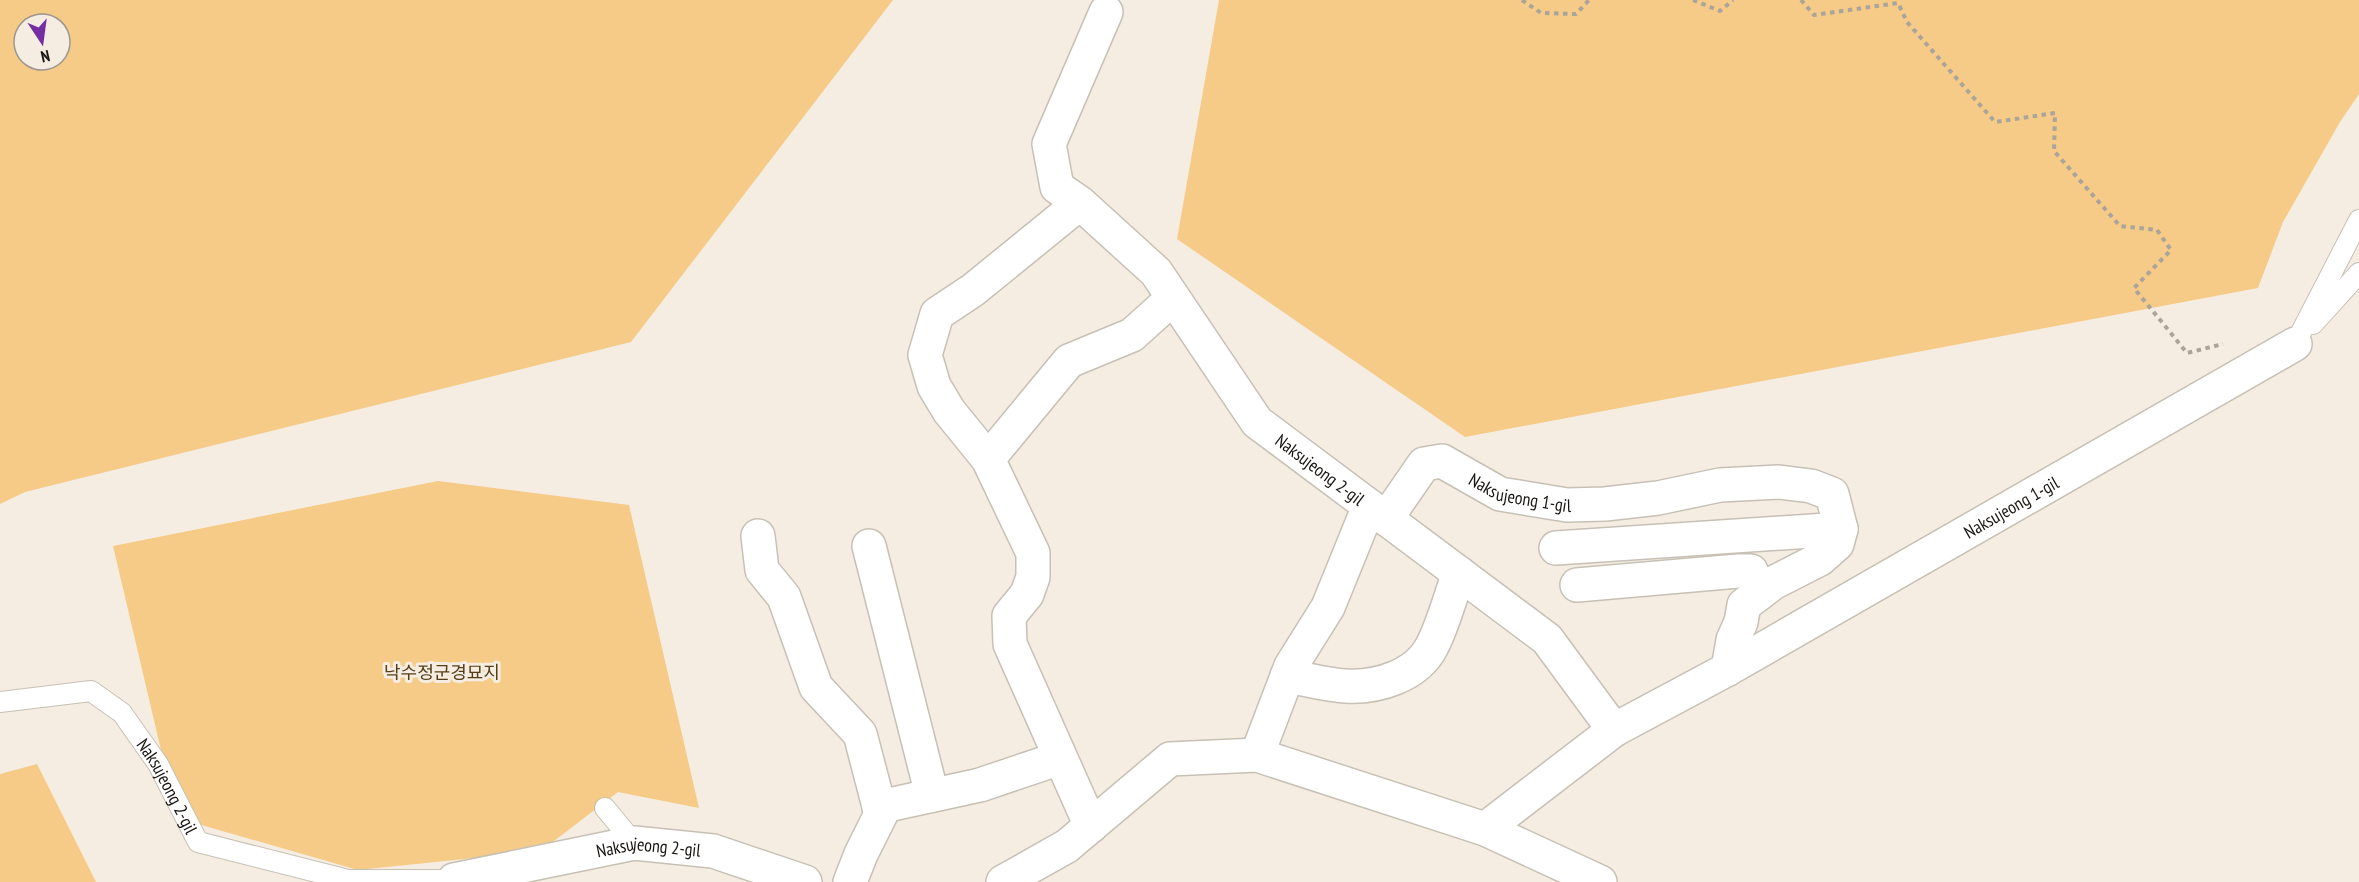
<svg xmlns="http://www.w3.org/2000/svg" width="2359" height="882" font-family="'PT Sans Narrow','Noto Sans KR',sans-serif">
  <style>
    .green { fill: #f5cb87; fill-rule: evenodd }
    .lines { fill: none; stroke-linecap: round; stroke-linejoin: round }
    .lane-casing { stroke: #c7c0b4; stroke-width: 22 }
    .street-casing { stroke: #c7c0b4; stroke-width: 36 }
    .path { stroke: #aaa49b; stroke-width: 4; stroke-dasharray: 4.5 4.5; stroke-linecap: butt }
    .lane { stroke: #fff; stroke-width: 20 }
    .street { stroke: #fff; stroke-width: 33 }
    .labels { text-anchor: middle; dominant-baseline: central; stroke-width: 6; stroke-linejoin: round; paint-order: stroke }
    .street-label { font-size: 18px; fill: #191612; stroke: #f5ede2 }
    .park-label { font-size: 18px; fill: #553e16; stroke: #f5ede2 }
  </style>
  <rect width="100%" height="100%" fill="#f5ede2"/>
  <g class="green">
    <path d="M0 0H893L631 342 25 492 0 504ZM24 24H60V60H24Z"/>
    <path d="M1219 0H2359V94L2340 122 2283 222 2258 288 1465 437 1177 239Z"/>
    <path d="M438 481 629 505 699 808 618 792 541 851 358 870 177 818 113 546Z"/>
    <path d="M37 764 96 882H0V774Z"/>
  </g>
  <g class="lines">
    <defs>
      <g id="lane">
        <path d="M2313 324 2359 273"/>
        <path d="M2295 344 2359 220"/>
        <path id="s1" d="M0 702 91 691 122 713 158 764 198 842 348 880H454"/>
        <path d="M605 808 634 843"/>
      </g>
      <g id="street">
        <path id="s2" d="M1106 12 1049 144 1057 187 1080 203 1156 272 1257 422 1547 639 1614 730"/>
        <path d="M1080 203 973 290 937 314 925 355 934 386 949 411 988 459 1033 553V577L1027 594 1009 616 1010 644 1091 826"/>
        <path d="M988 459 1069 361 1132 335 1173 298"/>
        <path id="s3" d="M1386 519 1424 464 1442 461 1500 494 1567 505 1605 504 1658 498 1720 485 1779 482 1811 486 1832 494 1841 529 1837 544 1820 559 1773 583 1744 605 1741 622 1733 640 1728 669"/>
        <path d="M758 536 762 570 784 597 816 687 860 734 881 814 861 854 850 882"/>
        <path d="M869 546 932 795"/>
        <path d="M1556 548 1841 529"/>
        <path d="M1577 585 1738 571H1751L1760 593"/>
        <path d="M1287 676C1306 679 1326 685 1345 686 1377 688 1417 676 1432 646 1444 623 1450 597 1459 573"/>
        <path d="M1257 755 1291 666 1328 607 1369 506"/>
        <path d="M879 807 980 785 1060 758"/>
        <path id="s4" d="M1485 829 1614 730 1728 669 2295 344"/>
        <path id="s5" d="M454 880 634 843 713 851 805 882"/>
        <path d="M1003 882 1067 846 1170 759 1257 755 1485 829 1600 882"/>
      </g>
    </defs>
    <use href="#lane" class="lane-casing"/>
    <use href="#street" class="street-casing"/>
    <g class="path">
      <path d="M1522 0 1541 13 1576 14 1589 0"/>
      <path d="M1693 0 1720 11 1733 0"/>
      <path d="M1801 0 1814 15 1898 3 1907 22 1995 122 2055 113 2054 151 2120 226 2157 230 2171 250 2134 288 2187 353 2223 344"/>
    </g>
    <use href="#lane" class="lane"/>
    <use href="#street" class="street"/>
  </g>
  <g class="labels">
    <g class="street-label">
      <text stroke="none"><textPath href="#s2" startOffset="578">Naksujeong 2-gil</textPath></text>
      <text stroke="none"><textPath href="#s3" startOffset="171">Naksujeong 1-gil</textPath></text>
      <text stroke="none"><textPath href="#s4" startOffset="618">Naksujeong 1-gil</textPath></text>
      <text stroke="none"><textPath href="#s1" startOffset="216">Naksujeong 2-gil</textPath></text>
      <text stroke="none"><textPath href="#s5" startOffset="198">Naksujeong 2-gil</textPath></text>
    </g>
    <g class="park-label">
      <text x="442" y="672">낙수정군경묘지</text>
    </g>
  </g>
  <g transform="translate(42 42) rotate(167)"><circle r="28" fill="#f5ede2" stroke="#9d978f" stroke-width="1.5"/>
  <path d="M0-4.5L10 22L0 15L-10 22Z" fill="#742ea2"/>
  <text y="-9" font-size="16" font-weight="bold" text-anchor="middle" fill="#191612">N</text>
  </g>
</svg>
